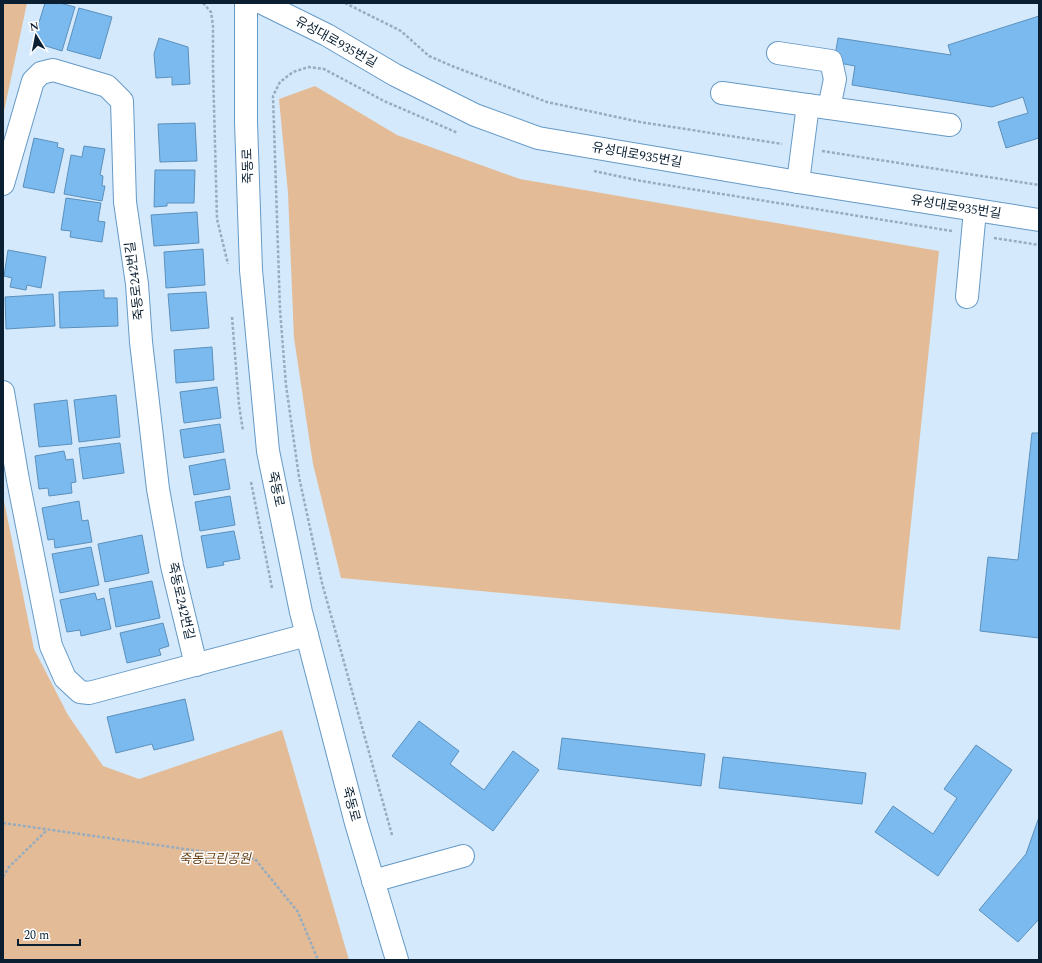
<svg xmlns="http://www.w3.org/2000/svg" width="1042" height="963" font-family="Spectral,'Noto Sans KR',serif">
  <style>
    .green { fill: #e3bc97 }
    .building { fill: #7bbaef; stroke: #5b90bc }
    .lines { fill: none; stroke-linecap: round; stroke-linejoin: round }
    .minor-casing { stroke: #6599c6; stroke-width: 24 }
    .path { stroke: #97acbf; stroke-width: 2.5; stroke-dasharray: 3 2; stroke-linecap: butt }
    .minor { stroke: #fff; stroke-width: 22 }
    .labels { text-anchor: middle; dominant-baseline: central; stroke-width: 3; stroke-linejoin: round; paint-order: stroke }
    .street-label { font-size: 13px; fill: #0a2032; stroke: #fff }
    .park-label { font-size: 13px; font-style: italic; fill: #653e13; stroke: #fff }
  </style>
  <rect width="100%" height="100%" fill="#d4e9fc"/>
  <g class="green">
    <path d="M3 3H27L3 116Z"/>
    <path d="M315 86 397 135 520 179 939 251 900 630 341 578 313 464 294 338 288 193 279 99Z"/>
    <path d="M3 496 34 649 68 715 103 766 139 779 282 730 349 960H3Z"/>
  </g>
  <g class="building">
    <path d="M45 3H60L75 7 62 51 33 42Z"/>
    <path d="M79 8 112 17 100 59 67 50Z"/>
    <path d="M1039 16V138L1006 148 998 122 1028 113 1023 97 992 107 852 85 855 66 834 62 838 38 951 55 948 45Z"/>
    <path d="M159 38 188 47 190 84 172 85V77L156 78 154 54Z"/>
    <path d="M195 123 197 161 160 162 158 124Z"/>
    <path d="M34 138 58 143 57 147 64 149 54 193 23 187Z"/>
    <path d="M84 146 105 149 100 175 103 176 102 186H105L102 201 64 194 71 155 82 157Z"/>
    <path d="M155 170H195L194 203H167V206L154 207Z"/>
    <path d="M66 198 101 203 98 221 105 222 102 242 70 237 71 231 61 230Z"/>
    <path d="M197 212 199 243 154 246 151 215Z"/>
    <path d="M203 249 205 285 166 288 164 252Z"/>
    <path d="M8 250 46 257 41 288 27 285 26 290 10 287 12 278 4 276Z"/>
    <path d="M104 290V298H117L118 326 60 328 59 292Z"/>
    <path d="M206 292 209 328 171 331 168 294Z"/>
    <path d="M53 294 55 326 6 329 5 297Z"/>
    <path d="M212 347 214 380 176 383 174 350Z"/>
    <path d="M217 387 221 418 184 423 180 392Z"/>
    <path d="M116 395 120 437 79 442 74 400Z"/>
    <path d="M67 400 72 444 39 447 34 404Z"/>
    <path d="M220 424 224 452 184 458 180 430Z"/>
    <path d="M1032 433H1039V638L980 631 988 557 1018 560Z"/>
    <path d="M120 443 124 473 83 479 79 448Z"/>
    <path d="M64 451 66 460 73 459 76 482 71 483 72 493 49 496 48 488 39 489 35 456Z"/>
    <path d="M225 459 230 489 194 495 189 466Z"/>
    <path d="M230 496 235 525 200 531 195 502Z"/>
    <path d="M79 501 82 521 88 520 92 542 55 548 54 539 48 540 42 508Z"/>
    <path d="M234 531 240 559 223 562 224 565 207 568 201 536Z"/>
    <path d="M142 535 149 573 105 582 98 544Z"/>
    <path d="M91 547 99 585 60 593 52 554Z"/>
    <path d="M152 581 160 618 116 627 109 589Z"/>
    <path d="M95 593 97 600 104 598 111 629 81 636 80 630 67 632 60 600Z"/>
    <path d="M163 623 169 646 159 649 161 655 127 663 120 633Z"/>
    <path d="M185 699 194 740 154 750 152 744 116 753 107 717Z"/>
    <path d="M419 721 459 751 450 764 484 790 513 751 539 770 493 831 392 756Z"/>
    <path d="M562 738 705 754 701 786 558 769Z"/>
    <path d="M976 745 1012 770 938 876 875 832 893 806 933 834 957 798 944 789Z"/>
    <path d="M723 757 866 773 862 804 719 788Z"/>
    <path d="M1039 817V919L1018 942 979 910 1026 854Z"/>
  </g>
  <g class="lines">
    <defs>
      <g id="minor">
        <path d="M246 3V122L251 270 268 451 301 612 356 823 397 960"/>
        <path d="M262 3 327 35 395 75 475 115 538 138 798 182 1039 220"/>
        <path d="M778 53 831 61 835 79 829 108"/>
        <path d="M722 93 950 125"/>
        <path d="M798 182 808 105"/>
        <path d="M3 184 33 81 41 73 53 70 107 86 122 101 125 202 137 284 141 342 158 489 172 566 196 665"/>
        <path d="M967 297 975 210"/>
        <path d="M3 392 18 480 51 646 65 678 80 692 89 693 307 635"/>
        <path d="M373 881 463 856"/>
      </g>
    </defs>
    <use href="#minor" class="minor-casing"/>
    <g class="path">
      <path d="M203 3 211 12 213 26V69L217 219 228 264"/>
      <path d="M345 3 401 31 429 56 452 66 547 102 640 122 782 144"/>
      <path d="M822 151 1039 185"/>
      <path d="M594 171 641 181 952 231"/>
      <path d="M994 238 1039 245"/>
      <path d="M232 317 239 405 243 431"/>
      <path d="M251 482 272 588"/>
      <path d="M3 823 255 859 298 912 318 960"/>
      <path d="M392 835 322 583 299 477 286 385 280 310 273 96 280 82 293 72 309 67 324 69 384 101 458 133"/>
      <path d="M3 877 9 867 47 830"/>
    </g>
    <use href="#minor" class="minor"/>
  </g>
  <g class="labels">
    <g class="street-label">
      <text transform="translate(336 42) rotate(29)">유성대로935번길</text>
      <text transform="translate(637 155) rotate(10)">유성대로935번길</text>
      <text transform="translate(248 166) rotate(-92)">죽동로</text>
      <text transform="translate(956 207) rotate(9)">유성대로935번길</text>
      <text transform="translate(135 281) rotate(-97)">죽동로242번길</text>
      <text transform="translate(276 489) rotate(78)">죽동로</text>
      <text transform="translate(181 601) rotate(77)">죽동로242번길</text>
      <text transform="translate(351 804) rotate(75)">죽동로</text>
    </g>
    <g class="park-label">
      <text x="215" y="859">죽동근린공원</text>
    </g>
  </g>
  <rect width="1042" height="963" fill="none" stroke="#0a2032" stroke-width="8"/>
  <g transform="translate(36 36) rotate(350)" stroke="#ffffff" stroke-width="3" paint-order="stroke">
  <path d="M0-3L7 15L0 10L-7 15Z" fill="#0a2032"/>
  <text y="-6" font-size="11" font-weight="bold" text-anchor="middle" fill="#0a2032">N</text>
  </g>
  <path d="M18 939v6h62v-6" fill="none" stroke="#0a2032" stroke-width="2"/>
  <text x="24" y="939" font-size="12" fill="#0a2032" stroke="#ffffff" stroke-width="3" paint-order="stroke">20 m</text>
</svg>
